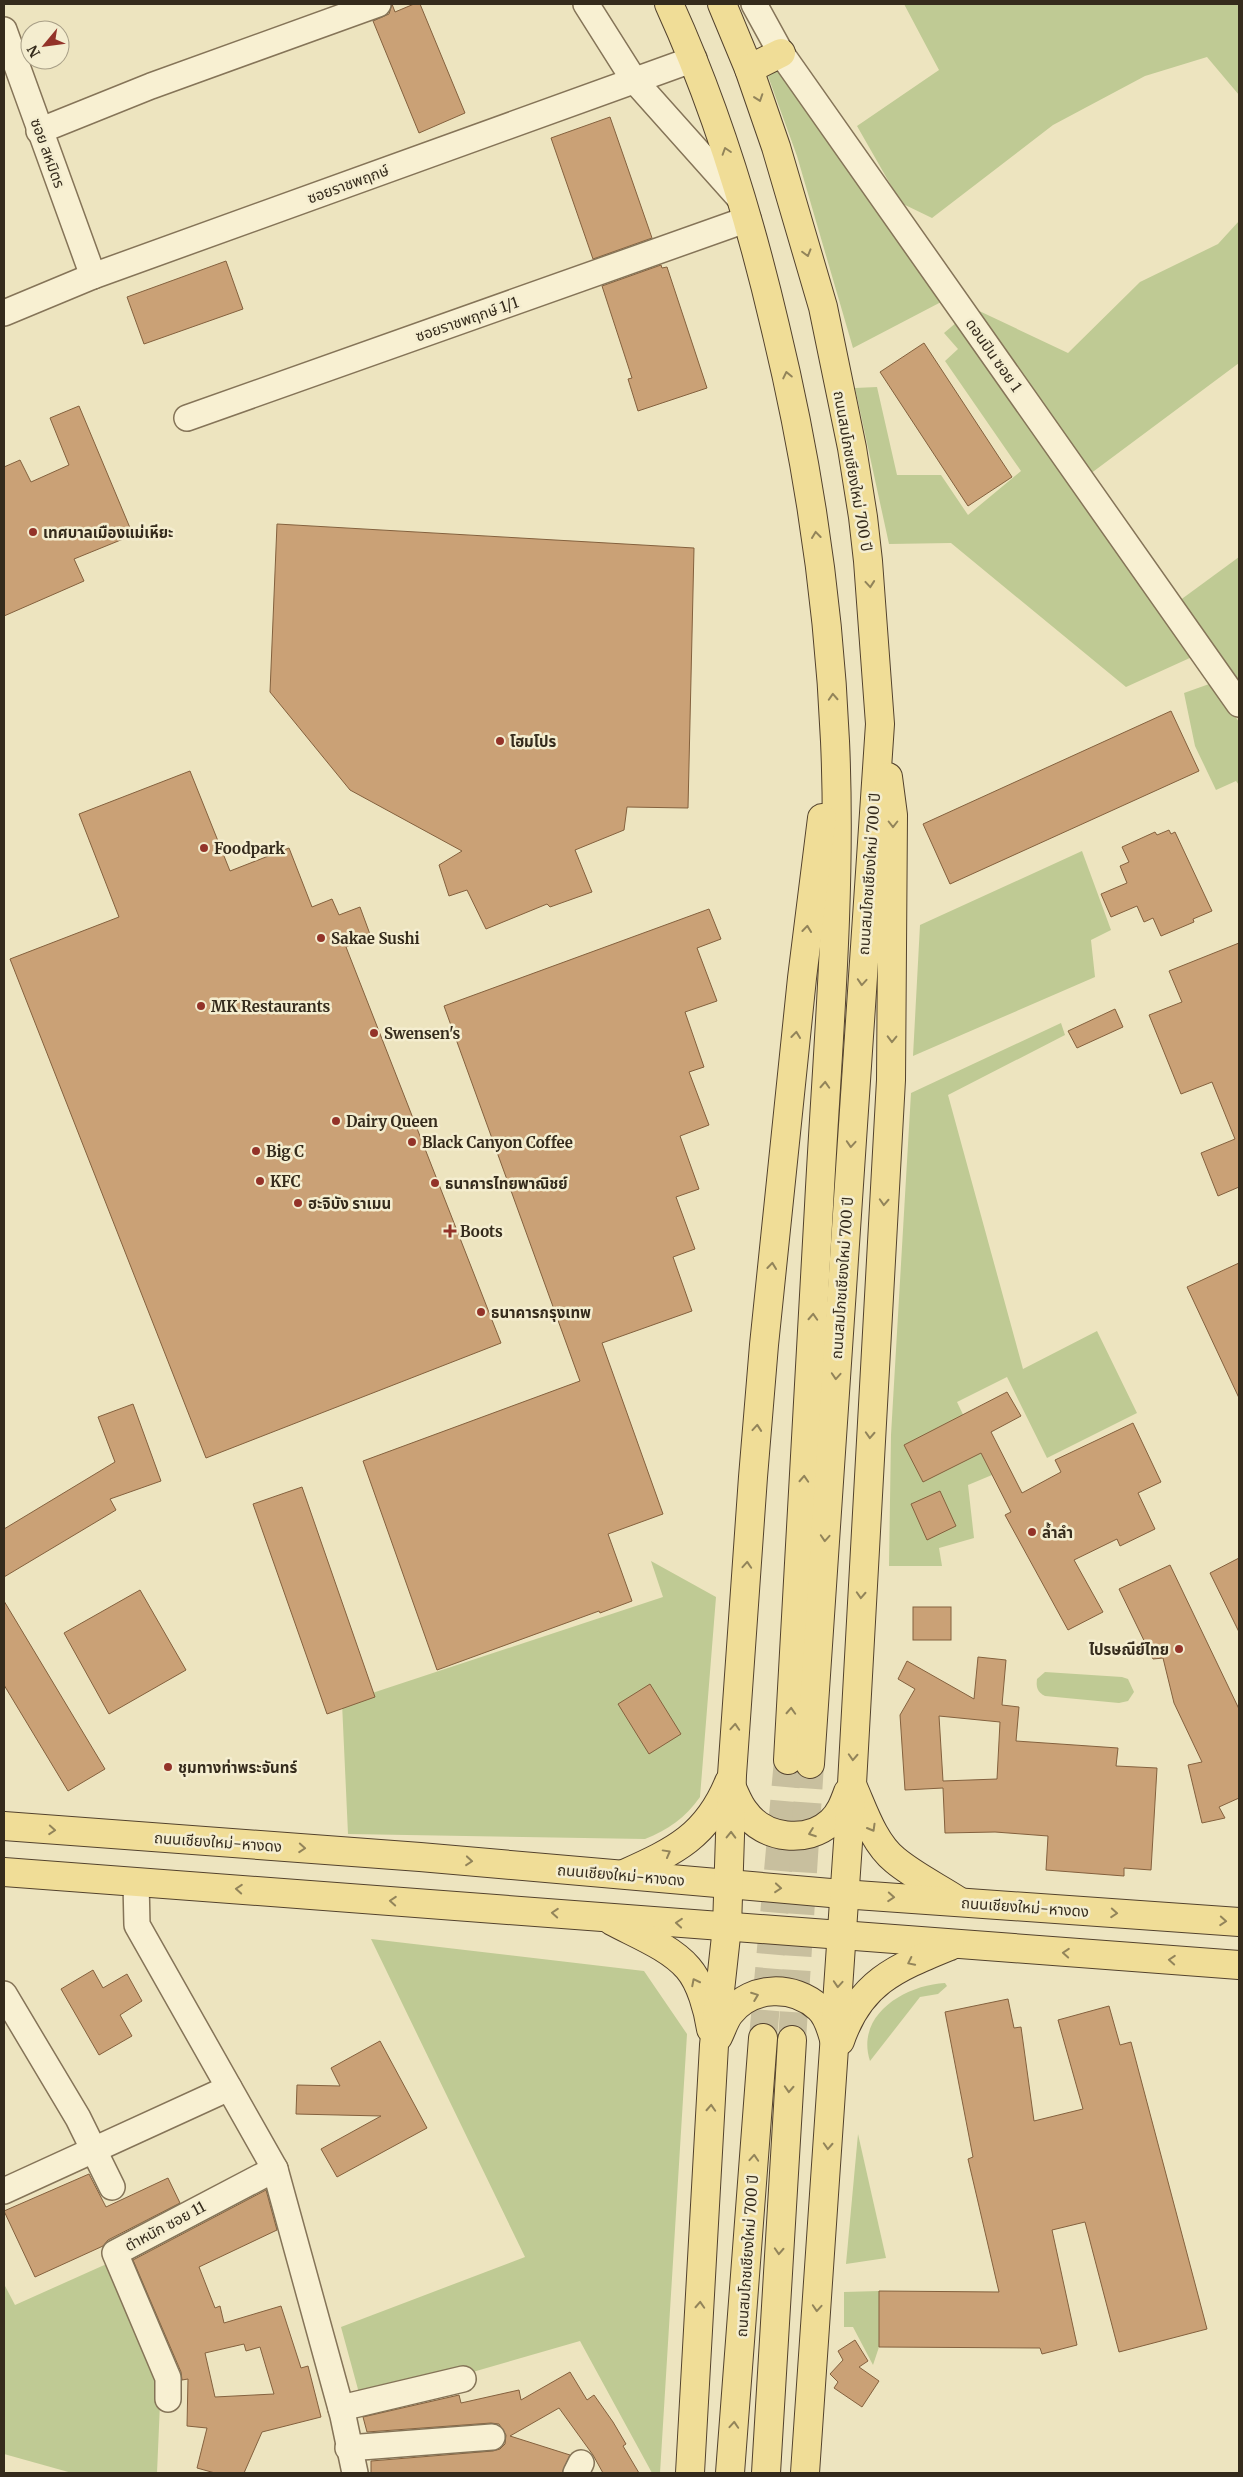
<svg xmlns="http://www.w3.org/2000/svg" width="1243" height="2477" font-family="Merriweather,'Noto Sans Thai',serif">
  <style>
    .green { fill: #bfca94 }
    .building { fill: #caa176; stroke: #84613e; fill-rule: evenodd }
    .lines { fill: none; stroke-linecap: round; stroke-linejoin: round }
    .primary-tunnel { stroke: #c8bf9e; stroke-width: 28; stroke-dasharray: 28 14; stroke-linecap: butt }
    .minor-casing { stroke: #857458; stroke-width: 28 }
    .primary-casing { stroke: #53422d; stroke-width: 30 }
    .minor { stroke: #f8f0d2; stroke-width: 25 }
    .primary { stroke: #f0dd97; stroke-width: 28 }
    .oneway { stroke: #92845a }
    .poi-dot { fill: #933329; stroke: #f4edcf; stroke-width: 2 }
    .labels { text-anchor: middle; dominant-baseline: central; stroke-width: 5; stroke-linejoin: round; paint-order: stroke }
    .street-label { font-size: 15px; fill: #352b1c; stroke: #f4edcf }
    .poi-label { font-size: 15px; font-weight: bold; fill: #352b1c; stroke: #f4edcf; text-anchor: start }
  </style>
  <rect width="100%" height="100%" fill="#ede4bf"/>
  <g class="green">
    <path d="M904 4H1239V95L1207 57 1145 76 1053 125 932 218 901 203 857 126 939 70Z"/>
    <path d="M779 70 943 301 853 348 797 156 768 76Z"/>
    <path d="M1239 221V363L1090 474 975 309 1068 353 1140 282 1218 244Z"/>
    <path d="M957 322 1192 657 1126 687 951 543 889 544 855 388 877 387 897 475H941L968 515 1021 471 945 361 958 349 944 333Z"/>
    <path d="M1239 557V684L1179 601Z"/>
    <path d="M1212 683 1239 722V785L1236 781 1216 790 1195 746 1184 693Z"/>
    <path d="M1082 851 1111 930 1091 940 1095 977 913 1056 920 925Z"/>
    <path d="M1061 1023 1065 1035 948 1095 1023 1369 1097 1331 1137 1413 1047 1458 1007 1377 957 1402 992 1475 968 1485 974 1538 939 1548 942 1566H889L891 1435 911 1093Z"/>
    <path d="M651 1561 716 1597 700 1797C685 1818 668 1830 645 1839L348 1834 342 1703 663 1597Z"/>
    <path d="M1045 1672 1122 1677 1128 1679 1134 1692 1128 1701 1119 1703 1045 1696C1037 1692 1036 1687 1037 1679Z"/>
    <path d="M371 1939 644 1971 687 2034 660 2473H652L580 2341 362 2404 341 2327 525 2257Z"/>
    <path d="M945 1983 947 1986 938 1994 920 1997 870 2061C855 2015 905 1985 945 1983Z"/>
    <path d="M858 2134 886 2258 846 2264Z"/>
    <path d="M111 2262 161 2380 157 2473H72L4 2454V2284L15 2305Z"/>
    <path d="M879 2291V2347L873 2365 853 2327H844V2292Z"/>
  </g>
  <g class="building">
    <path d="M392 4 395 12 414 4H420L465 113 419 133 373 21 389 14Z"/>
    <path d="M610 117 652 238 593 259 551 138Z"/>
    <path d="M226 261 243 309 144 344 127 297Z"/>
    <path d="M661 265 662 268 667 267 707 388 638 411 628 379 632 378 602 286Z"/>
    <path d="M924 343 1012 477 968 506 880 372Z"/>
    <path d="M79 406 133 535 74 559 84 581 4 616V467L20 460 31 482 69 465 50 418Z"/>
    <path d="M277 524 694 548 688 808 627 807 624 830 575 850 592 892 550 907 547 904 486 929 467 890 449 896 439 865 462 851 350 790 270 692Z"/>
    <path d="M1171 711 1199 771 950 884 923 824Z"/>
    <path d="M190 771 230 871 289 848 312 907 332 899 339 915 360 907 371 937 346 947 501 1343 206 1458 10 959 119 917 79 814Z"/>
    <path d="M1169 830 1171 834 1175 832 1212 911 1193 919 1194 922 1161 936 1153 918 1144 922 1137 906 1111 917 1101 894 1127 883 1120 866 1129 862 1122 847 1155 832 1157 835Z"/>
    <path d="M709 909 721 939 697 948 717 1001 685 1012 704 1067 689 1072 709 1125 680 1136 699 1189 676 1197 695 1249 673 1257 692 1311 602 1343 663 1514 608 1534 632 1601 600 1613 599 1611 437 1670 363 1461 580 1381 444 1006Z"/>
    <path d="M1239 943V1187L1218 1196 1201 1153 1235 1139 1212 1082 1181 1094 1149 1015 1182 1002 1169 971Z"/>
    <path d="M1115 1009 1123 1027 1077 1048 1068 1031Z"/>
    <path d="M1239 1263V1398L1187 1287Z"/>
    <path d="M1007 1392 1021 1416 991 1432 1022 1493 1061 1472 1055 1460 1133 1423 1161 1482 1138 1493 1155 1529 1120 1546 1117 1539 1074 1560 1103 1612 1068 1630 1005 1515 1011 1512 981 1453 923 1482 904 1445Z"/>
    <path d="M133 1404 161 1481 110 1499 116 1510 4 1577V1529L115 1462 98 1417Z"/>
    <path d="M302 1487 375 1697 327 1714 253 1504Z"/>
    <path d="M940 1491 956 1526 927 1540 911 1504Z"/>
    <path d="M1239 1558V1632L1210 1573Z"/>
    <path d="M1170 1565 1239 1709V1798L1219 1807 1225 1818 1202 1823 1188 1765 1202 1762 1174 1703 1163 1658 1153 1659 1119 1589Z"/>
    <path d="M140 1590 186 1670 109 1714 64 1633Z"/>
    <path d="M4 1601 105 1769 68 1791 4 1685Z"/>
    <rect x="913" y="1607" width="38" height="33"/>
    <path d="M978 1657 1006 1660 1002 1705 1019 1707 1016 1741 1118 1748 1116 1766 1157 1768 1151 1870 1124 1868V1876L1046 1870 1048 1836 995 1832 945 1833 943 1788 905 1790 900 1715 915 1689 898 1679 907 1661 974 1699ZM939 1716 1000 1722 997 1779 943 1781Z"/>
    <path d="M650 1684 681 1734 649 1754 618 1704Z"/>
    <path d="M93 1970 103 1988 127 1974 142 2001 120 2015 132 2036 99 2055 61 1989Z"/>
    <path d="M1008 1999 1014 2028 1021 2027 1034 2121 1083 2109 1058 2020 1109 2006 1120 2045 1131 2042 1207 2329 1119 2352 1085 2222 1052 2230 1077 2345 1042 2354 1040 2348 879 2347V2291L999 2292 968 2159 973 2157 945 2012Z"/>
    <path d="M380 2041 427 2128 337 2177 321 2149 381 2116 296 2114 297 2085 340 2086 331 2068Z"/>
    <path d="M89 2174 106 2207 168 2178 180 2203 108 2240 103 2246 35 2277 4 2211Z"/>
    <path d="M266 2190 277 2230 199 2267 215 2308 220 2306 224 2323 281 2306 301 2368 308 2366 321 2417 262 2432 244 2473H215L197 2468 207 2428 187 2426 188 2379 182 2380 181 2372 133 2260ZM244 2344 246 2351 260 2347 274 2394 215 2397 205 2353Z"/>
    <path d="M855 2340 868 2361 859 2367 879 2381 862 2407 834 2388 838 2382 830 2374 843 2360 838 2351Z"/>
    <path d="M570 2372 587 2400 594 2395 613 2422 626 2444 623 2446 639 2473H603L593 2455 559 2408 510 2436 570 2455 562 2473H371V2461L493 2451 500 2449 505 2444 506 2435 499 2424 491 2423 367 2432 363 2417 459 2395 461 2403 519 2390 521 2400Z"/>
  </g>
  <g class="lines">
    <g class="primary-tunnel">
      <path d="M763 2038 788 1760"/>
      <path d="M792 2040 810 1764"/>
    </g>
    <defs>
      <g id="minor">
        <path d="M586 4 634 80 742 201"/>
        <path d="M754 4 781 53 1239 704"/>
        <path d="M4 30 93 276"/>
        <path d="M39 131 151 86 378 4"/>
        <path d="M4 313 93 276 694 59"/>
        <path d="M187 418 748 219"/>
        <path d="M136 1882 137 1925 275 2169 343 2416 355 2473"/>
        <path d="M4 1994 78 2118 112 2187"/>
        <path d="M4 2191 229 2088"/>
        <path d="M168 2399V2378L115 2253 275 2169"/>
        <path d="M341 2408 463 2379"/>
        <path d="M348 2448 492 2437"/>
        <path d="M576 2473 581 2463"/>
      </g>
      <g id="primary">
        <path d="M669 4C716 107 749 215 775 326 808 462 829 601 835 741 842 896 827 1052 819 1206 809 1391 798 1575 788 1760"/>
        <path d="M722 4 749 69 776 147 823 307 852 448 863 517 868 561 880 724 810 1764"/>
        <path d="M749 69 781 53"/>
        <path d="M853 1787C864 1812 874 1843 895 1860 914 1876 939 1888 960 1902"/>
        <path d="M732 1788C736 1796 739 1805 745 1812 764 1839 807 1844 831 1822 840 1814 844 1803 848 1792"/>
        <path d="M4 1826 420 1857 842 1894 1239 1922"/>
        <path d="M4 1872 1239 1965"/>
        <path d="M624 1874C675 1851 707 1836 729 1782"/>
        <path d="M612 1921C636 1934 670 1947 688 1968 701 1983 708 2010 711 2029"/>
        <path d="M718 2037C722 2029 725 2019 730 2013 752 1985 794 1985 819 2008 828 2016 831 2029 834 2039"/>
        <path d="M840 2041C860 1982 896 1968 950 1946"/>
        <path d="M690 2473 714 2045 727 1927 732 1775 753 1477 764 1345 802 978 822 818"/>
        <path d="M730 2473 763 2038"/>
        <path d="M766 2473 792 2040"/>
        <path d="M805 2473 852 1784 891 1080 893 815 888 777"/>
      </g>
    </defs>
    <use href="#minor" class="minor-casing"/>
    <use href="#primary" class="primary-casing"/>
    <use href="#minor" class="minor"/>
    <use href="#primary" class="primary"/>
  </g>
  <defs><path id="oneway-chevron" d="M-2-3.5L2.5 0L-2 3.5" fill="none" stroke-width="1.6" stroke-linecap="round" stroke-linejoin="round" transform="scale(1.25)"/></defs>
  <g class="oneway">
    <use href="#oneway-chevron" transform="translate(759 98) rotate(71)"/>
    <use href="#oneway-chevron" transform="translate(726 151) rotate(-108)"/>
    <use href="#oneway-chevron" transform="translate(807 253) rotate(74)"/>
    <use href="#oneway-chevron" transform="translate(787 375) rotate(-102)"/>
    <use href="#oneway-chevron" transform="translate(816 535) rotate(-97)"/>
    <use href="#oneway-chevron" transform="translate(870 584) rotate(85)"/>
    <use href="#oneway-chevron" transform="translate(833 697) rotate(-93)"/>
    <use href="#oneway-chevron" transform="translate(893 824) rotate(90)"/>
    <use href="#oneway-chevron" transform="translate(807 929) rotate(-84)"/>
    <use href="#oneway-chevron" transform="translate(862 982) rotate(94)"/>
    <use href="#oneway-chevron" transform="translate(796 1035) rotate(-84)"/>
    <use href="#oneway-chevron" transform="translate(892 1039) rotate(91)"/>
    <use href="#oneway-chevron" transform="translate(825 1085) rotate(-87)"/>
    <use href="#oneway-chevron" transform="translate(851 1144) rotate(94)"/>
    <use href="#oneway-chevron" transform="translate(884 1202) rotate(93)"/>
    <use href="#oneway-chevron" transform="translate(772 1266) rotate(-84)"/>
    <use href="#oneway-chevron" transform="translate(813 1317) rotate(-87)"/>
    <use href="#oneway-chevron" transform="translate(836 1376) rotate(94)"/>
    <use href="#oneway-chevron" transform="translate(757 1428) rotate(-85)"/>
    <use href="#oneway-chevron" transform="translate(870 1435) rotate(93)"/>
    <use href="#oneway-chevron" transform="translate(804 1479) rotate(-87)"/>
    <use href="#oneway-chevron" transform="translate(825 1538) rotate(94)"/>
    <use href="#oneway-chevron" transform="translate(747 1565) rotate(-86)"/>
    <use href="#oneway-chevron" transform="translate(861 1595) rotate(93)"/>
    <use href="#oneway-chevron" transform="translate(791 1711) rotate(-87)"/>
    <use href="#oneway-chevron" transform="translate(735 1727) rotate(-86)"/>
    <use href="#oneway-chevron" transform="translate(853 1757) rotate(93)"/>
    <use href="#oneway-chevron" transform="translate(872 1828) rotate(60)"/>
    <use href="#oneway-chevron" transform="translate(52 1830) rotate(4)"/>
    <use href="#oneway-chevron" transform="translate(812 1833) rotate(160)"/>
    <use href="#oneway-chevron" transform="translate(731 1835) rotate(-89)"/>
    <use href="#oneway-chevron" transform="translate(302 1848) rotate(4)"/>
    <use href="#oneway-chevron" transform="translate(667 1853) rotate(-29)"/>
    <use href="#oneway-chevron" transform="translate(469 1861) rotate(5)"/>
    <use href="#oneway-chevron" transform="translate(778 1888) rotate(5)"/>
    <use href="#oneway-chevron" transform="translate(239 1889) rotate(-176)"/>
    <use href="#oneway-chevron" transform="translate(891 1897) rotate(4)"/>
    <use href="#oneway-chevron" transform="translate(393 1901) rotate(-176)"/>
    <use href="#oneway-chevron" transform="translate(555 1913) rotate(-176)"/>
    <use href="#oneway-chevron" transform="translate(1114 1913) rotate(4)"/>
    <use href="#oneway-chevron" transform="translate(1223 1921) rotate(4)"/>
    <use href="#oneway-chevron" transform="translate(679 1923) rotate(-175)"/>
    <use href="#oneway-chevron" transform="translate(1066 1953) rotate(-176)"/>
    <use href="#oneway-chevron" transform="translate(1172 1960) rotate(-176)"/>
    <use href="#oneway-chevron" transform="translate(911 1962) rotate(154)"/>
    <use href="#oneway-chevron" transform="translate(695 1982) rotate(-117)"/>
    <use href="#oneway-chevron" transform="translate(838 1984) rotate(94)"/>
    <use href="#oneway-chevron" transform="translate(755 1996) rotate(-21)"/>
    <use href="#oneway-chevron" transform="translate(789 2089) rotate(93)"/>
    <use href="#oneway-chevron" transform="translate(711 2108) rotate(-87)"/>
    <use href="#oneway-chevron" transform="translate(828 2146) rotate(93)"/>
    <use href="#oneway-chevron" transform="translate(754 2158) rotate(-86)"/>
    <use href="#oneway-chevron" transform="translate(779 2251) rotate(93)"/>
    <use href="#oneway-chevron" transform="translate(700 2305) rotate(-87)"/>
    <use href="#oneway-chevron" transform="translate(817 2308) rotate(94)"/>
    <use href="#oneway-chevron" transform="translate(734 2425) rotate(-86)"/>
  </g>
  <g class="poi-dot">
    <circle cx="33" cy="532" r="5"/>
    <circle cx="500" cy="741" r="5"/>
    <circle cx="204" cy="848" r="5"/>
    <circle cx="321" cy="938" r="5"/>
    <circle cx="201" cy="1006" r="5"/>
    <circle cx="374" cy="1033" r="5"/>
    <circle cx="336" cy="1121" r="5"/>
    <circle cx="412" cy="1142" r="5"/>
    <circle cx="256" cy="1151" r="5"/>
    <circle cx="260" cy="1181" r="5"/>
    <circle cx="435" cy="1183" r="5"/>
    <circle cx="298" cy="1203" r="5"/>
    <path d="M447.5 1223.5h5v5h5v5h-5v5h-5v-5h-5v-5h5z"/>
    <circle cx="481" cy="1312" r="5"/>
    <circle cx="1032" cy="1532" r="5"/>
    <circle cx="1179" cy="1649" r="5"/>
    <circle cx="168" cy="1767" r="5"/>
  </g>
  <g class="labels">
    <g class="street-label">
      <text transform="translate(48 153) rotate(70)">ซอย สหมิตร</text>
      <text transform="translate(348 184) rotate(-20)">ซอยราชพฤกษ์</text>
      <text transform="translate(467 319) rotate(-19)">ซอยราชพฤกษ์ 1/1</text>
      <text transform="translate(994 355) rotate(55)">ดอนปิน ซอย 1</text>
      <text transform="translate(853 471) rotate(80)">ถนนสมโภชเชียงใหม่ 700 ปี</text>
      <text transform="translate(869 874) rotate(-86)">ถนนสมโภชเชียงใหม่ 700 ปี</text>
      <text transform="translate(842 1278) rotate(-86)">ถนนสมโภชเชียงใหม่ 700 ปี</text>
      <text transform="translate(218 1842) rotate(4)">ถนนเชียงใหม่-หางดง</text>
      <text transform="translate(621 1875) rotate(5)">ถนนเชียงใหม่-หางดง</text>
      <text transform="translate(1025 1907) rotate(4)">ถนนเชียงใหม่-หางดง</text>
      <text transform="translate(165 2226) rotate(-28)">ตำหนัก ซอย 11</text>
      <text transform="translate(747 2256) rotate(-86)">ถนนสมโภชเชียงใหม่ 700 ปี</text>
    </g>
    <g class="poi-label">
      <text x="43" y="532">เทศบาลเมืองแม่เหียะ</text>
      <text x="510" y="741">โฮมโปร</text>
      <text x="214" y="848">Foodpark</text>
      <text x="331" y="938">Sakae Sushi</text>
      <text x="211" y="1006">MK Restaurants</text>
      <text x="384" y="1033">Swensen's</text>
      <text x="346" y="1121">Dairy Queen</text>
      <text x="422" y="1142">Black Canyon Coffee</text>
      <text x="266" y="1151">Big C</text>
      <text x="270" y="1181">KFC</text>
      <text x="445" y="1183">ธนาคารไทยพาณิชย์</text>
      <text x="308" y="1203">ฮะจิบัง ราเมน</text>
      <text x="460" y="1231">Boots</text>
      <text x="491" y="1312">ธนาคารกรุงเทพ</text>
      <text x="1042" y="1532">ล้ำลำ</text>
      <text x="1169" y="1649" text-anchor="end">ไปรษณีย์ไทย</text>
      <text x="178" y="1767">ชุมทางท่าพระจันทร์</text>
    </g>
  </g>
  <rect width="1243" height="2477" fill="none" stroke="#352b1c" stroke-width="10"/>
  <g transform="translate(45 45) rotate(241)"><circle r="24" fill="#f4edcf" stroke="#a89f87"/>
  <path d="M0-4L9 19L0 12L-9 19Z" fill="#933329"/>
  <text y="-8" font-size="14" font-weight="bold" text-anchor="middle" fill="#352b1c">N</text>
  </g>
</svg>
